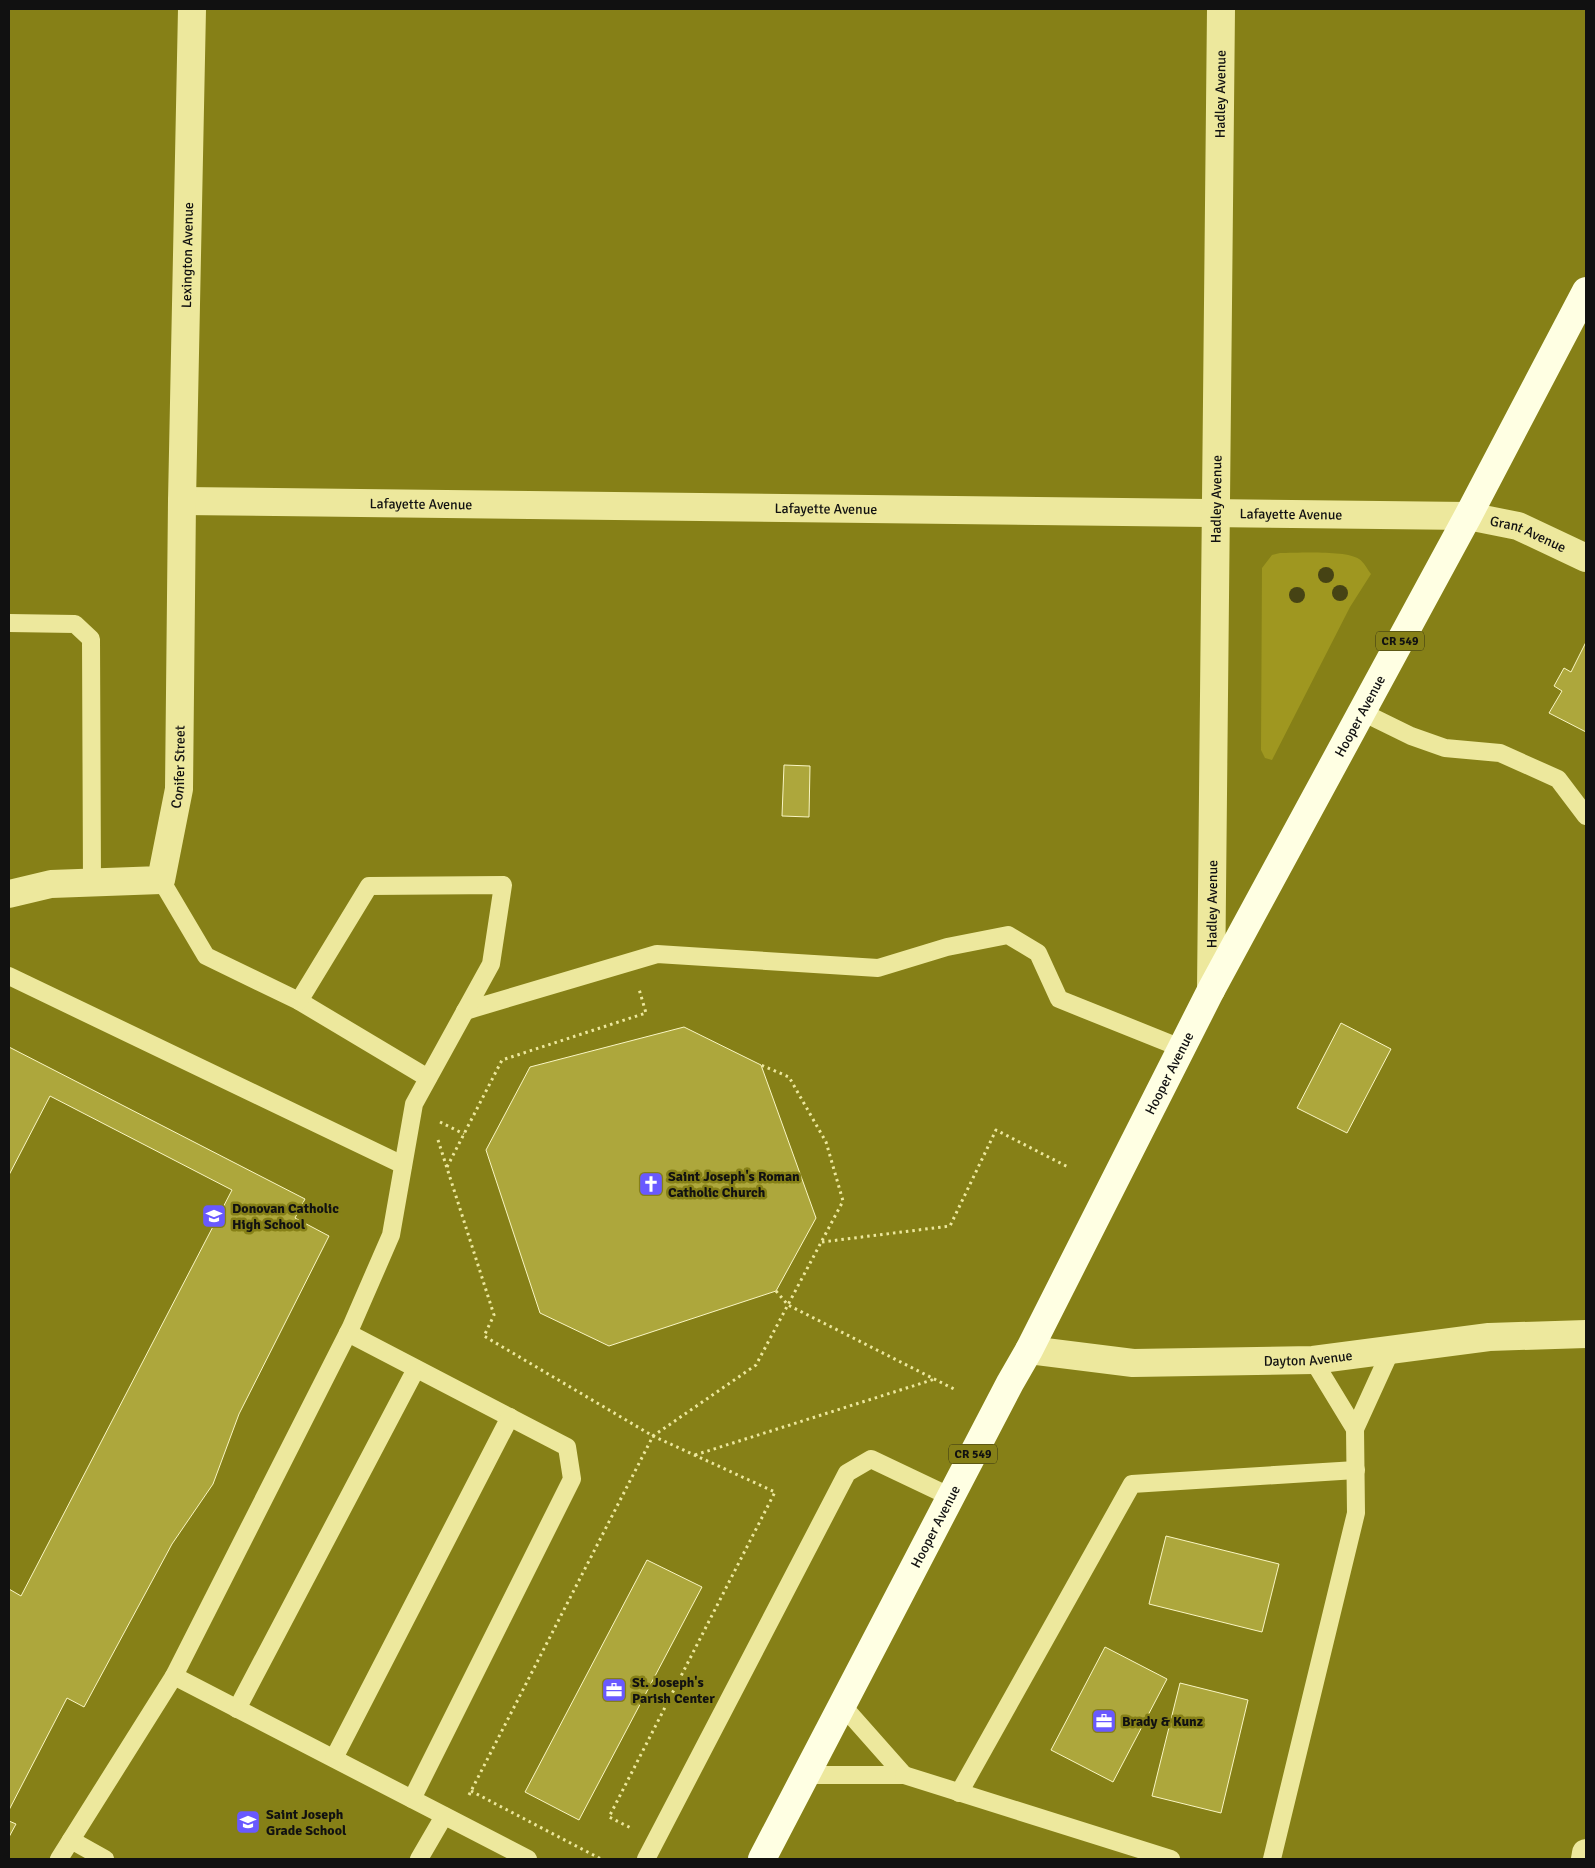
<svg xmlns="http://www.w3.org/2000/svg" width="1595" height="1868" font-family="Signika,sans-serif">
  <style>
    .green { fill: #9f9720 }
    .building { fill: #ada73c; stroke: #faf6c3 }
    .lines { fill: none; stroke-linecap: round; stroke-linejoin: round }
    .path { stroke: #ede89d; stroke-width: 3; stroke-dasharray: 2.5 4; stroke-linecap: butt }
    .service { stroke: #ede89d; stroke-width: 18 }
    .minor { stroke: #ede89d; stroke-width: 28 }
    .tertiary { stroke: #ede89d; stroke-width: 28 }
    .primary { stroke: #ffffe3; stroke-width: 28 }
    .tree { fill: #464314 }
    .labels { text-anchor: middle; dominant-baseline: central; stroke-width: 5; stroke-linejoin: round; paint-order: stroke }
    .shield { fill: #868017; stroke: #343213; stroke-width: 1 }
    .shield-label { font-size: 12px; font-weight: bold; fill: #111 }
    .street-label { font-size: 14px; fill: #111; stroke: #868017 }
    .poi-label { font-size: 14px; font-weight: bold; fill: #111; stroke: #868017; text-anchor: start }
  </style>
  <rect width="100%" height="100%" fill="#868017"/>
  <path class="green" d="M1280 553C1297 553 1346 550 1359 559 1364 562 1367 569 1371 574L1350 607 1272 760 1265 758 1261 750 1262 568 1272 555Z"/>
  <g class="building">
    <path d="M1586 642V732L1549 713 1562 691 1554 686 1564 668 1571 672Z"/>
    <path d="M784 765 810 766 809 817 782 816Z"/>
    <path d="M1341 1023 1391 1049 1347 1133 1297 1108Z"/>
    <path d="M684 1027 761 1065 816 1218 776 1291 609 1346 540 1313 486 1150 530 1067Z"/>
    <path d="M9 1047 305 1199 295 1218 329 1236 239 1414 213 1484 172 1544 84 1707 67 1698 9 1810V1589L21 1596 232 1190 50 1096 9 1175Z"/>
    <path d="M1166 1536 1279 1564 1262 1632 1149 1604Z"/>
    <path d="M647 1560 702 1587 579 1820 525 1792Z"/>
    <path d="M1105 1647 1167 1679 1113 1782 1051 1750Z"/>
    <path d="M1180 1683 1248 1700 1221 1813 1152 1796Z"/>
    <path d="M9 1821 16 1824 9 1837Z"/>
  </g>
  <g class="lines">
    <g class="path">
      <path d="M440 1122 464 1134"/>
      <path d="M438 1140 494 1315 484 1336 653 1436 756 1365 843 1201 826 1142 789 1077 761 1065"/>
      <path d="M447 1167 502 1060 646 1013 639 989"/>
      <path d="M822 1242 950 1226 996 1130 1068 1167"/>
      <path d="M776 1291 788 1305 954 1389"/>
      <path d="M695 1455 935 1379"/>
      <path d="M471 1791 601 1859"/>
      <path d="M469 1795 653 1436 775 1492 609 1817 631 1828"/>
    </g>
    <g class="service">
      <path d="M9 623 75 624 91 639 92 883"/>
      <path d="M1362 712 1411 736 1445 748 1500 753 1558 779 1586 816"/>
      <path d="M9 976 403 1165"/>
      <path d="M299 1001 428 1078"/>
      <path d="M465 1011 657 954 878 968 947 947 1008 935 1038 953 1059 999 1181 1048"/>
      <path d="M348 1333 567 1447 572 1479 412 1799"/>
      <path d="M1313 1360 1355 1429"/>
      <path d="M174 1676 528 1859"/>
      <path d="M237 1709 416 1369"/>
      <path d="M334 1758 510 1417"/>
      <path d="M806 1775H904L842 1705"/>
      <path d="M904 1775 1171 1859"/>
      <path d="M959 1793 1132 1484 1356 1470"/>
      <path d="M71 1840 105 1859"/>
      <path d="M59 1859 174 1676 351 1327 391 1235 414 1104 491 964 503 885 369 886 299 1001 206 956 161 880"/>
      <path d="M419 1859 444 1816"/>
      <path d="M646 1859 847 1473 871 1459 951 1497"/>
      <path d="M1272 1859 1356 1513 1355 1429 1391 1350"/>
    </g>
    <g class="minor">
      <path id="s1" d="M182 501 1468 516 1518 526 1586 558"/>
      <path id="s2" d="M9 894 51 884 161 880 179 789 182 501 192 9"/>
      <path d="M1585 1859 1586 1853"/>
    </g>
    <g class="tertiary">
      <path id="s3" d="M1211 990 1221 9"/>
      <path id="s4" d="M1029 1350 1133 1363 1313 1360 1489 1337 1586 1334"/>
    </g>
    <path class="primary" id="s5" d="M762 1859 1010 1383 1029 1350 1211 990 1468 516 1586 291"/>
  </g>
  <g class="tree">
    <circle cx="1326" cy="575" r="8"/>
    <circle cx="1340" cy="593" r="8"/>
    <circle cx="1297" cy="595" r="8"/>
  </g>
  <defs>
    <symbol id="church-square" viewBox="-11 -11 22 22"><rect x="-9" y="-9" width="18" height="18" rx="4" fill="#6959ff" stroke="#868017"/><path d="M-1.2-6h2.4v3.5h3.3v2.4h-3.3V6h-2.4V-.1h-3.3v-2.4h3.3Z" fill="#fff"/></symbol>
    <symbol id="school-square" viewBox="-11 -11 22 22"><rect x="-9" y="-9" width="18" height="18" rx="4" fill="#6959ff" stroke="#868017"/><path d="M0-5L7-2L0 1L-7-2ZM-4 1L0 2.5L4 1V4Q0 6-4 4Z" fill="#fff"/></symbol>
    <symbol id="office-square" viewBox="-11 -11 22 22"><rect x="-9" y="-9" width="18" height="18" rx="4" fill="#6959ff" stroke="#868017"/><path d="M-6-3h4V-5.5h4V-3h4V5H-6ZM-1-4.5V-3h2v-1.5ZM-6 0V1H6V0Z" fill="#fff"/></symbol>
  </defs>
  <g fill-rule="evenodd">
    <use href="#church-square" x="637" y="1170" width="28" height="28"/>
    <use href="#school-square" x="200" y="1202" width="28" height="28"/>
    <use href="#office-square" x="600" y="1676" width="28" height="28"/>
    <use href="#office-square" x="1090" y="1707" width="28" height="28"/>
    <use href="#school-square" x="234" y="1808" width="28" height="28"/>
  </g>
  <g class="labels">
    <g class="shield">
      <rect x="1376" y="631.5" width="48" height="19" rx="4"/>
      <rect x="949" y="1444.5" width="48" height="19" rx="4"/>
    </g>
    <g class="shield-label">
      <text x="1400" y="641">CR 549</text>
      <text x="973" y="1454">CR 549</text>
    </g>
    <g class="street-label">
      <text stroke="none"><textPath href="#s3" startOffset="896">Hadley Avenue</textPath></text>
      <text stroke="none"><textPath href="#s2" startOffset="780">Lexington Avenue</textPath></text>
      <text stroke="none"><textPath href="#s3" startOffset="491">Hadley Avenue</textPath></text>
      <text stroke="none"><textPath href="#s1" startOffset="239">Lafayette Avenue</textPath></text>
      <text stroke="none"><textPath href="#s1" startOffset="644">Lafayette Avenue</textPath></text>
      <text stroke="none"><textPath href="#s1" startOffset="1109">Lafayette Avenue</textPath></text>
      <text stroke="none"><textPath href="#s1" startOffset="1349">Grant Avenue</textPath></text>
      <text stroke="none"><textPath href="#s5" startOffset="1290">Hooper Avenue</textPath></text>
      <text stroke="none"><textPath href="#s2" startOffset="268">Conifer Street</textPath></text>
      <text stroke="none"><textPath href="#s3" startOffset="86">Hadley Avenue</textPath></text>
      <text stroke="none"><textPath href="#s5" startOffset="885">Hooper Avenue</textPath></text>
      <text stroke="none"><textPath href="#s4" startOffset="280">Dayton Avenue</textPath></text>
      <text stroke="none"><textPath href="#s5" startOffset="375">Hooper Avenue</textPath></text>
    </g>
    <g class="poi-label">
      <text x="668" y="1176">Saint Joseph's Roman<tspan x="668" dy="16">Catholic Church</tspan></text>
      <text x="232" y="1208">Donovan Catholic<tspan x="232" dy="16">High School</tspan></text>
      <text x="632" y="1682">St. Joseph's<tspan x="632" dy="16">Parish Center</tspan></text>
      <text x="1122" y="1721">Brady &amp; Kunz</text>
      <text x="266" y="1814">Saint Joseph<tspan x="266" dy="16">Grade School</tspan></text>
    </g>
  </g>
  <rect width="1595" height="1868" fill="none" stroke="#111111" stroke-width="20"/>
</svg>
